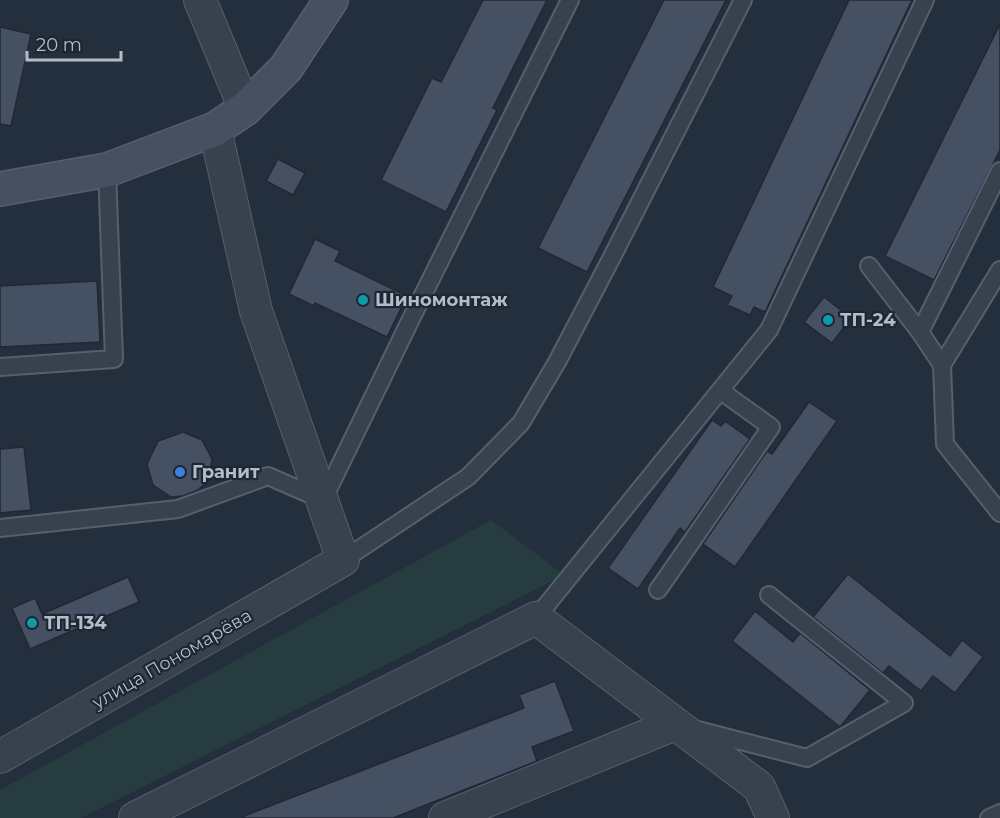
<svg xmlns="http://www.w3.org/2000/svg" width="1000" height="818" font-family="Montserrat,sans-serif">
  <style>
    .green { fill: #263c3f }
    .building { fill: #455162; stroke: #1f2835; stroke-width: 1.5 }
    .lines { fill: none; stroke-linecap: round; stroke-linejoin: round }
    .service-casing { stroke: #565f6c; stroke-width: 20 }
    .minor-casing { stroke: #565f6c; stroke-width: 34 }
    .secondary-casing { stroke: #565f6c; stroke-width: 36 }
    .service { stroke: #38414e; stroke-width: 16 }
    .minor { stroke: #38414e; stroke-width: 32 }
    .secondary { stroke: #465061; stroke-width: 33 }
    .culture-dot { fill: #0f9aa8; stroke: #1d2633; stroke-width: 2 }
    .shop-dot { fill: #3f7fe0; stroke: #1d2633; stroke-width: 2 }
    .labels { text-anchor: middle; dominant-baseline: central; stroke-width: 4.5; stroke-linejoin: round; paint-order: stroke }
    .poi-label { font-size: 18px; font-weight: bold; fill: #b4bcc9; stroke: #1d2633; text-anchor: start }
    .street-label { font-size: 18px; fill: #b4bcc9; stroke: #1d2633 }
  </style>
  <rect width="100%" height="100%" fill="#242f3e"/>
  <path class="green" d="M491 520 564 575 81 818H0V790Z"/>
  <g class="building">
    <path d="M483 0H547L493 108 497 110 446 212 381 180 432 78 441 82Z"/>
    <path d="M664 0H726L587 272 538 248Z"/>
    <path d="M849 0H912L765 312 754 307 750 315 727 305 732 296 713 287Z"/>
    <path d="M1000 24V150L934 280 885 256Z"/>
    <path d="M0 27 31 34 11 126 0 124Z"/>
    <path d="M278 159 305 173 293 195 266 181Z"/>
    <path d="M315 239 340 251 335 261 407 296 387 337 315 303 314 306 289 294Z"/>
    <path d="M97 281 100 342 0 347V286Z"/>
    <path d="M824 297 851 318 832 343 804 322Z"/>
    <path d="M809 402 837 421 735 567 703 544 767 451 772 454Z"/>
    <path d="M712 420 721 426 725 421 750 439 685 532 680 528 638 589 608 568Z"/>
    <path d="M183 432 202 440 212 459 209 480 198 490 183 496 171 497 153 485 147 464 158 441Z"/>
    <path d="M24 447 31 510 0 513V449Z"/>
    <path d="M848 574 950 656 962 640 983 657 955 693 933 676 921 691 889 666 883 673 813 617Z"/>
    <path d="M128 577 139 602 30 649 12 608 35 598 42 614Z"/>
    <path d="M755 611 793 642 800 633 870 690 840 727 732 641Z"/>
    <path d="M555 681 574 731 532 747 537 761 393 818H245L244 816 524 708 519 695Z"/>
  </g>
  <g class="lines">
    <defs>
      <g id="service">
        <path d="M869 266 920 332"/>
        <path d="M1000 270 942 365 945 444 1000 513"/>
        <path d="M942 365 920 332 1000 171"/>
        <path d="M0 367 114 359 107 170"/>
        <path d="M0 528 178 509 268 476 323 500 411 319 570 0"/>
        <path d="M343 560 468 477 521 423 557 362 612 257 743 0"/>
        <path d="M658 590 771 427 721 391"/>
        <path d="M536 618 769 330 925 0"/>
        <path d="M694 729 807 758 904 703 769 595"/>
        <path d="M989 818 1000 813"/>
      </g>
      <g id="minor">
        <path d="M200 0 245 109"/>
        <path d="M0 757 343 560 256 311 215 129"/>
        <path d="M135 818 536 618 759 787 773 818"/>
        <path d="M445 818 675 724"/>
      </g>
      <path id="secondary" d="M0 189 107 170 215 129 245 109 286 68 331 0"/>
    </defs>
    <use href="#service" class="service-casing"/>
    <use href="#minor" class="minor-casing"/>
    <use href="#secondary" class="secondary-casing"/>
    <use href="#service" class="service"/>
    <use href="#minor" class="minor"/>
    <use href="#secondary" class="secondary"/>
  </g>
  <g class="culture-dot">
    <circle cx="363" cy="300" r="6"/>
    <circle cx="828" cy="320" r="6"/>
    <circle cx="32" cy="623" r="6"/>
  </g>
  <circle class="shop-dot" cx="180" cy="472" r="6"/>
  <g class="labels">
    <g class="poi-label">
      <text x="375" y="300">Шиномонтаж</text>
      <text x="840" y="320">ТП-24</text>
      <text x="192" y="472">Гранит</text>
      <text x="44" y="623">ТП-134</text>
    </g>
    <g class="street-label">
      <text transform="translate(172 659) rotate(-30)">улица Пономарёва</text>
    </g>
  </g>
  <path d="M27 51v9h94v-9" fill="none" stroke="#b4bcc9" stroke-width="3"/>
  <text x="36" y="51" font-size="18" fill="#b4bcc9" stroke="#1d2633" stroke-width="4.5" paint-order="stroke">20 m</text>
</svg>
